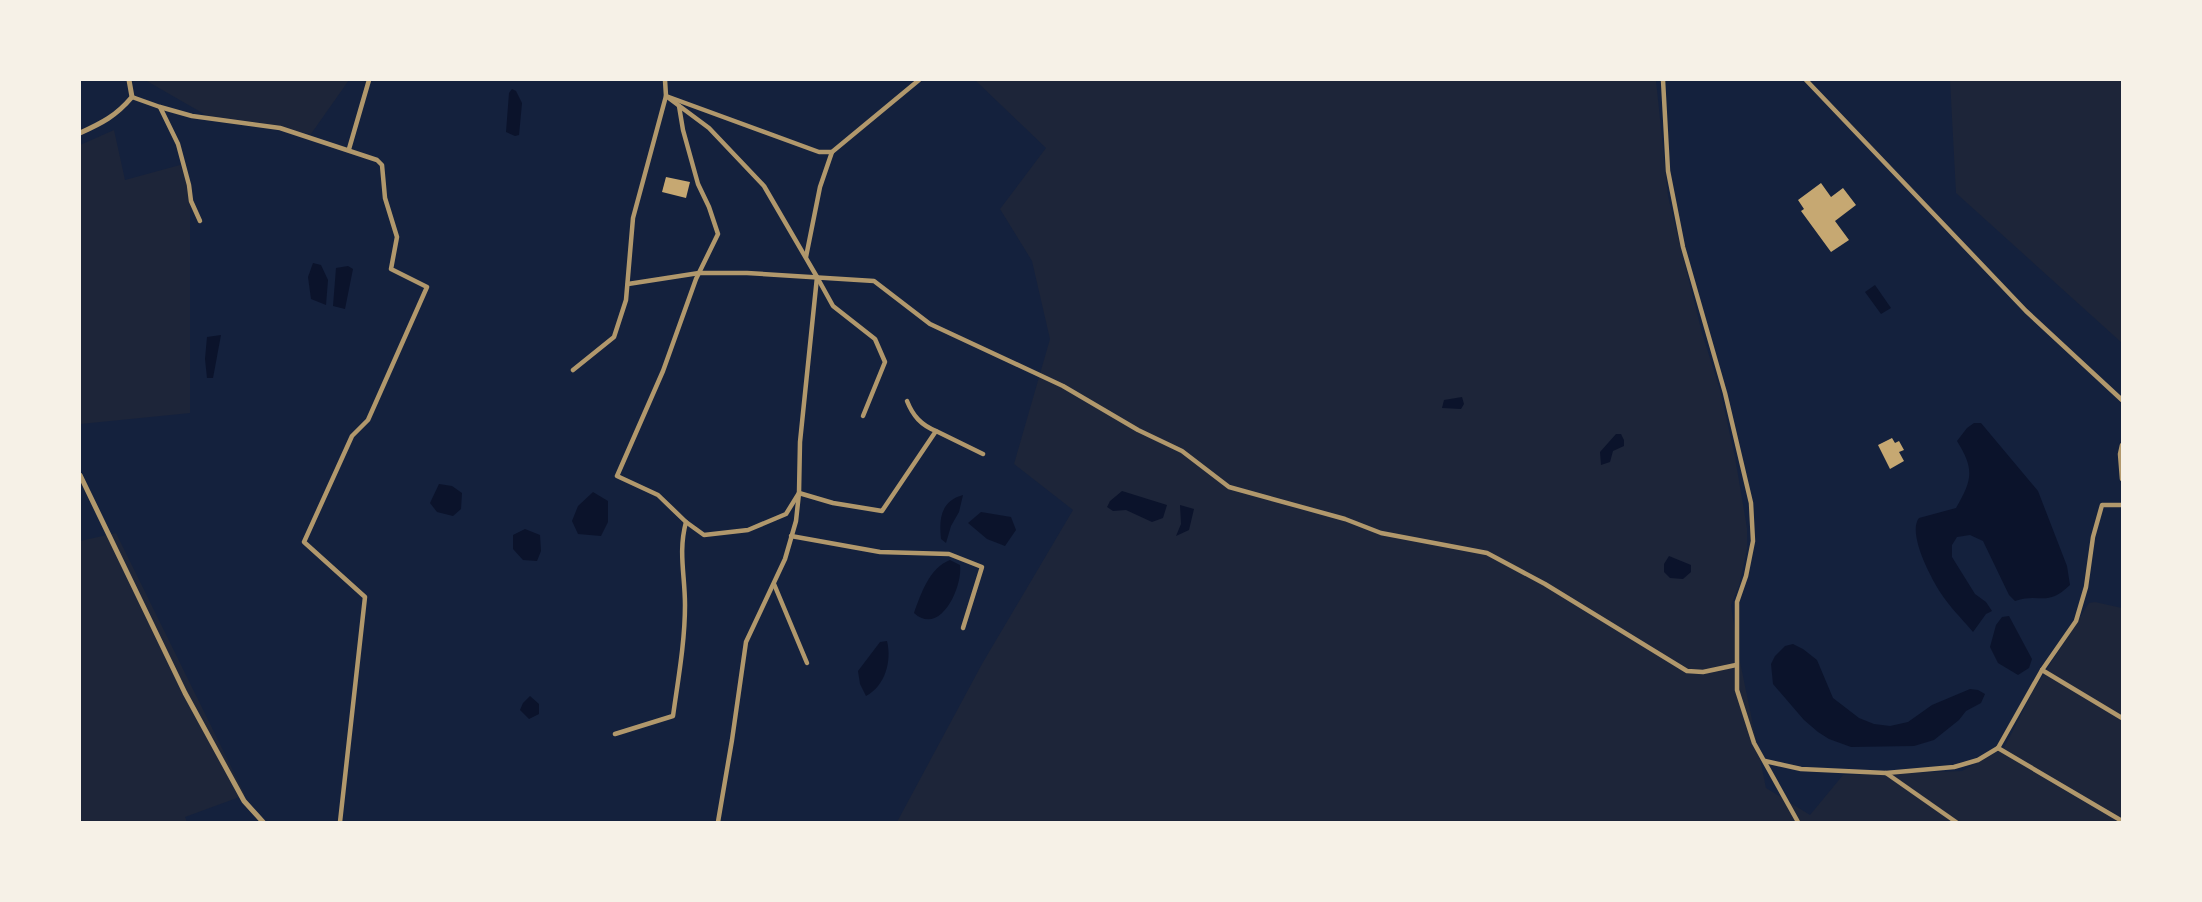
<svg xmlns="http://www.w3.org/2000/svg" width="2202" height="902" font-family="'PT Sans Narrow',sans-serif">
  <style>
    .green { fill: #1d2539 }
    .water { fill: #0b132b }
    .building { fill: #c6a872 }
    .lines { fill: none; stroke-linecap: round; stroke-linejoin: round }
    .minor { stroke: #b1986c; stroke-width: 4.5 }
    .tertiary { stroke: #b1986c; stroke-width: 5 }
  </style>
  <rect width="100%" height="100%" fill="#14213d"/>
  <g class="green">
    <path d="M145 80H349L311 134 211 118Z"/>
    <path d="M975 80H1656L1668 196 1702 333 1720 390 1735 457 1747 528V549L1739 586 1731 605 1738 652 1766 788 1810 815 1843 775 1962 771 2004 748 2033 691 2089 603 2095 602 2122 608V822H897L982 664 1073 510 1014 464 1050 339 1032 261 1000 209 1046 148Z"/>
    <path d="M1950 80H2122V343L1956 193Z"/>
    <path d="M114 130 125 180 180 165 190 187V413L80 424V145Z"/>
    <path d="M116 533 245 795 185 817 187 822H80V541Z"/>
  </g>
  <g class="water">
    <path d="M512 89 516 91 522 103 519 135 515 136 506 132 509 93Z"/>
    <path d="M313 263 321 265 328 280 326 305 311 299 308 277Z"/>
    <path d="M348 266 353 269 345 309 333 306 336 268Z"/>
    <path d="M1875 285 1891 308 1881 314 1865 292Z"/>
    <path d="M221 335 213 378H207L205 359 207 337Z"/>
    <path d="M1462 397 1464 404 1461 409 1442 408 1444 400Z"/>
    <path d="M1974 423H1981L2038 491 2067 566 2070 585C2046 608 2041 592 2015 601L2009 595 1983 541 1970 535 1957 537 1952 545V557L1975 594 1986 602 1992 611 1986 614 1973 632C1962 619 1949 606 1940 592 1931 578 1907 533 1919 518L1956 508C1972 480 1975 470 1957 441L1967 428Z"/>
    <path d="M1616 434H1621L1624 440V446L1613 451 1610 462 1601 465 1600 452Z"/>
    <path d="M439 484 452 486 462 493 461 509 453 516 437 512 430 503Z"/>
    <path d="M1122 491 1167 505 1163 518 1152 522 1126 510 1113 511 1107 507 1110 501Z"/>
    <path d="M593 492 608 501V522L601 536 578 534 572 521 578 506Z"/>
    <path d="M963 495 959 512 951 526 946 543 941 539C939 520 940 501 963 495Z"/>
    <path d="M1180 505 1194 509 1189 530 1176 536 1181 524Z"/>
    <path d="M981 512 1011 517 1016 530 1005 546 987 539 968 523Z"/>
    <path d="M525 529 540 535 541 551 537 561 523 560 513 549V535Z"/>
    <path d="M1669 556 1691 565V572L1683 579 1670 578 1664 572V564Z"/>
    <path d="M950 560 960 565C963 587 940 637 914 613 921 594 929 568 950 560Z"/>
    <path d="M2009 616 2032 659 2029 668 2018 675 1998 663 1990 647 1996 625 2002 617Z"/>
    <path d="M887 641C892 661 885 686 866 696L860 684 858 671 880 642Z"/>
    <path d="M1793 644 1803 649 1817 660 1833 698 1859 718 1874 724 1890 726 1908 722 1932 705 1970 689 1978 690 1985 694 1981 703 1966 711 1959 720 1934 740 1914 746 1851 747 1829 739 1818 732 1804 720 1773 684 1771 664 1775 656 1785 646Z"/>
    <path d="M530 696 539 704V714L529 719 520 710 523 703Z"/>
  </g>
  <g class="building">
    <path d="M666 177 690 182 686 198 662 192Z"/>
    <path d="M1821 183 1831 197 1843 188 1856 205 1835 221 1849 240 1831 252 1801 211 1804 209 1798 200Z"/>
    <path d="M1892 438 1895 443 1899 441 1904 450 1899 452 1904 461 1890 469 1878 445Z"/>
  </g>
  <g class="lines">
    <g class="minor">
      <path d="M665 80 666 96 709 128 764 186 817 277 800 442 799 493 796 521 785 559 746 642 732 740 718 822"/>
      <path d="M1663 80 1668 171 1683 247 1725 393 1751 503 1753 541 1746 576 1737 602V690L1754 743 1798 822"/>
      <path d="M1806 80 2026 311 2122 400"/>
      <path d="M132 97 160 107 192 116 280 128 377 160 382 165 385 198 397 237 391 269 427 287 368 420 352 436 304 542 365 597 340 822"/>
      <path d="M160 107 178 144 189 185 191 201 200 221"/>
      <path d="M349 149 369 80"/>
      <path d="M806 257 820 187 832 152"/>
      <path d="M817 277 833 306 875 339 885 362 863 416"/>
      <path d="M628 284 699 273H747L874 281 930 324 1063 386 1138 430 1182 451 1229 487 1345 519 1381 533 1487 553 1545 584 1687 671 1703 672 1736 665"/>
      <path d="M573 370 614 337 626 300 633 218 666 96 819 152H832L919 80"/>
      <path d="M907 401C913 416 921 425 936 431"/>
      <path d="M2122 445 2120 454 2122 479"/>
      <path d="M686 522 704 535 748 530 786 514 799 493 833 503 882 511 936 431 983 454"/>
      <path d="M791 536 880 552 949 554 982 567 963 628"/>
      <path d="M774 584 807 663"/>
      <path d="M2042 670 2122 718"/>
      <path d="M615 734 673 716C678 680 685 642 685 605 685 575 678 552 686 522L658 495 617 476 663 371 696 279 718 234 709 207 698 184 683 130 679 106"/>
      <path d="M1998 748 2122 821"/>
      <path d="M1765 761 1801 769 1886 773 1954 767 1978 760 1998 748 2042 670 2076 621 2086 587 2093 537 2102 505H2122"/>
      <path d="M1886 773 1956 822"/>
    </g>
    <g class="tertiary">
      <path d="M80 133C102 123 116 116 132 97L129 80"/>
      <path d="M80 475 185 693 244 801 263 822"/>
    </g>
  </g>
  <rect width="2202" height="902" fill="none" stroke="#f6f1e7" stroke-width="162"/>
</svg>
